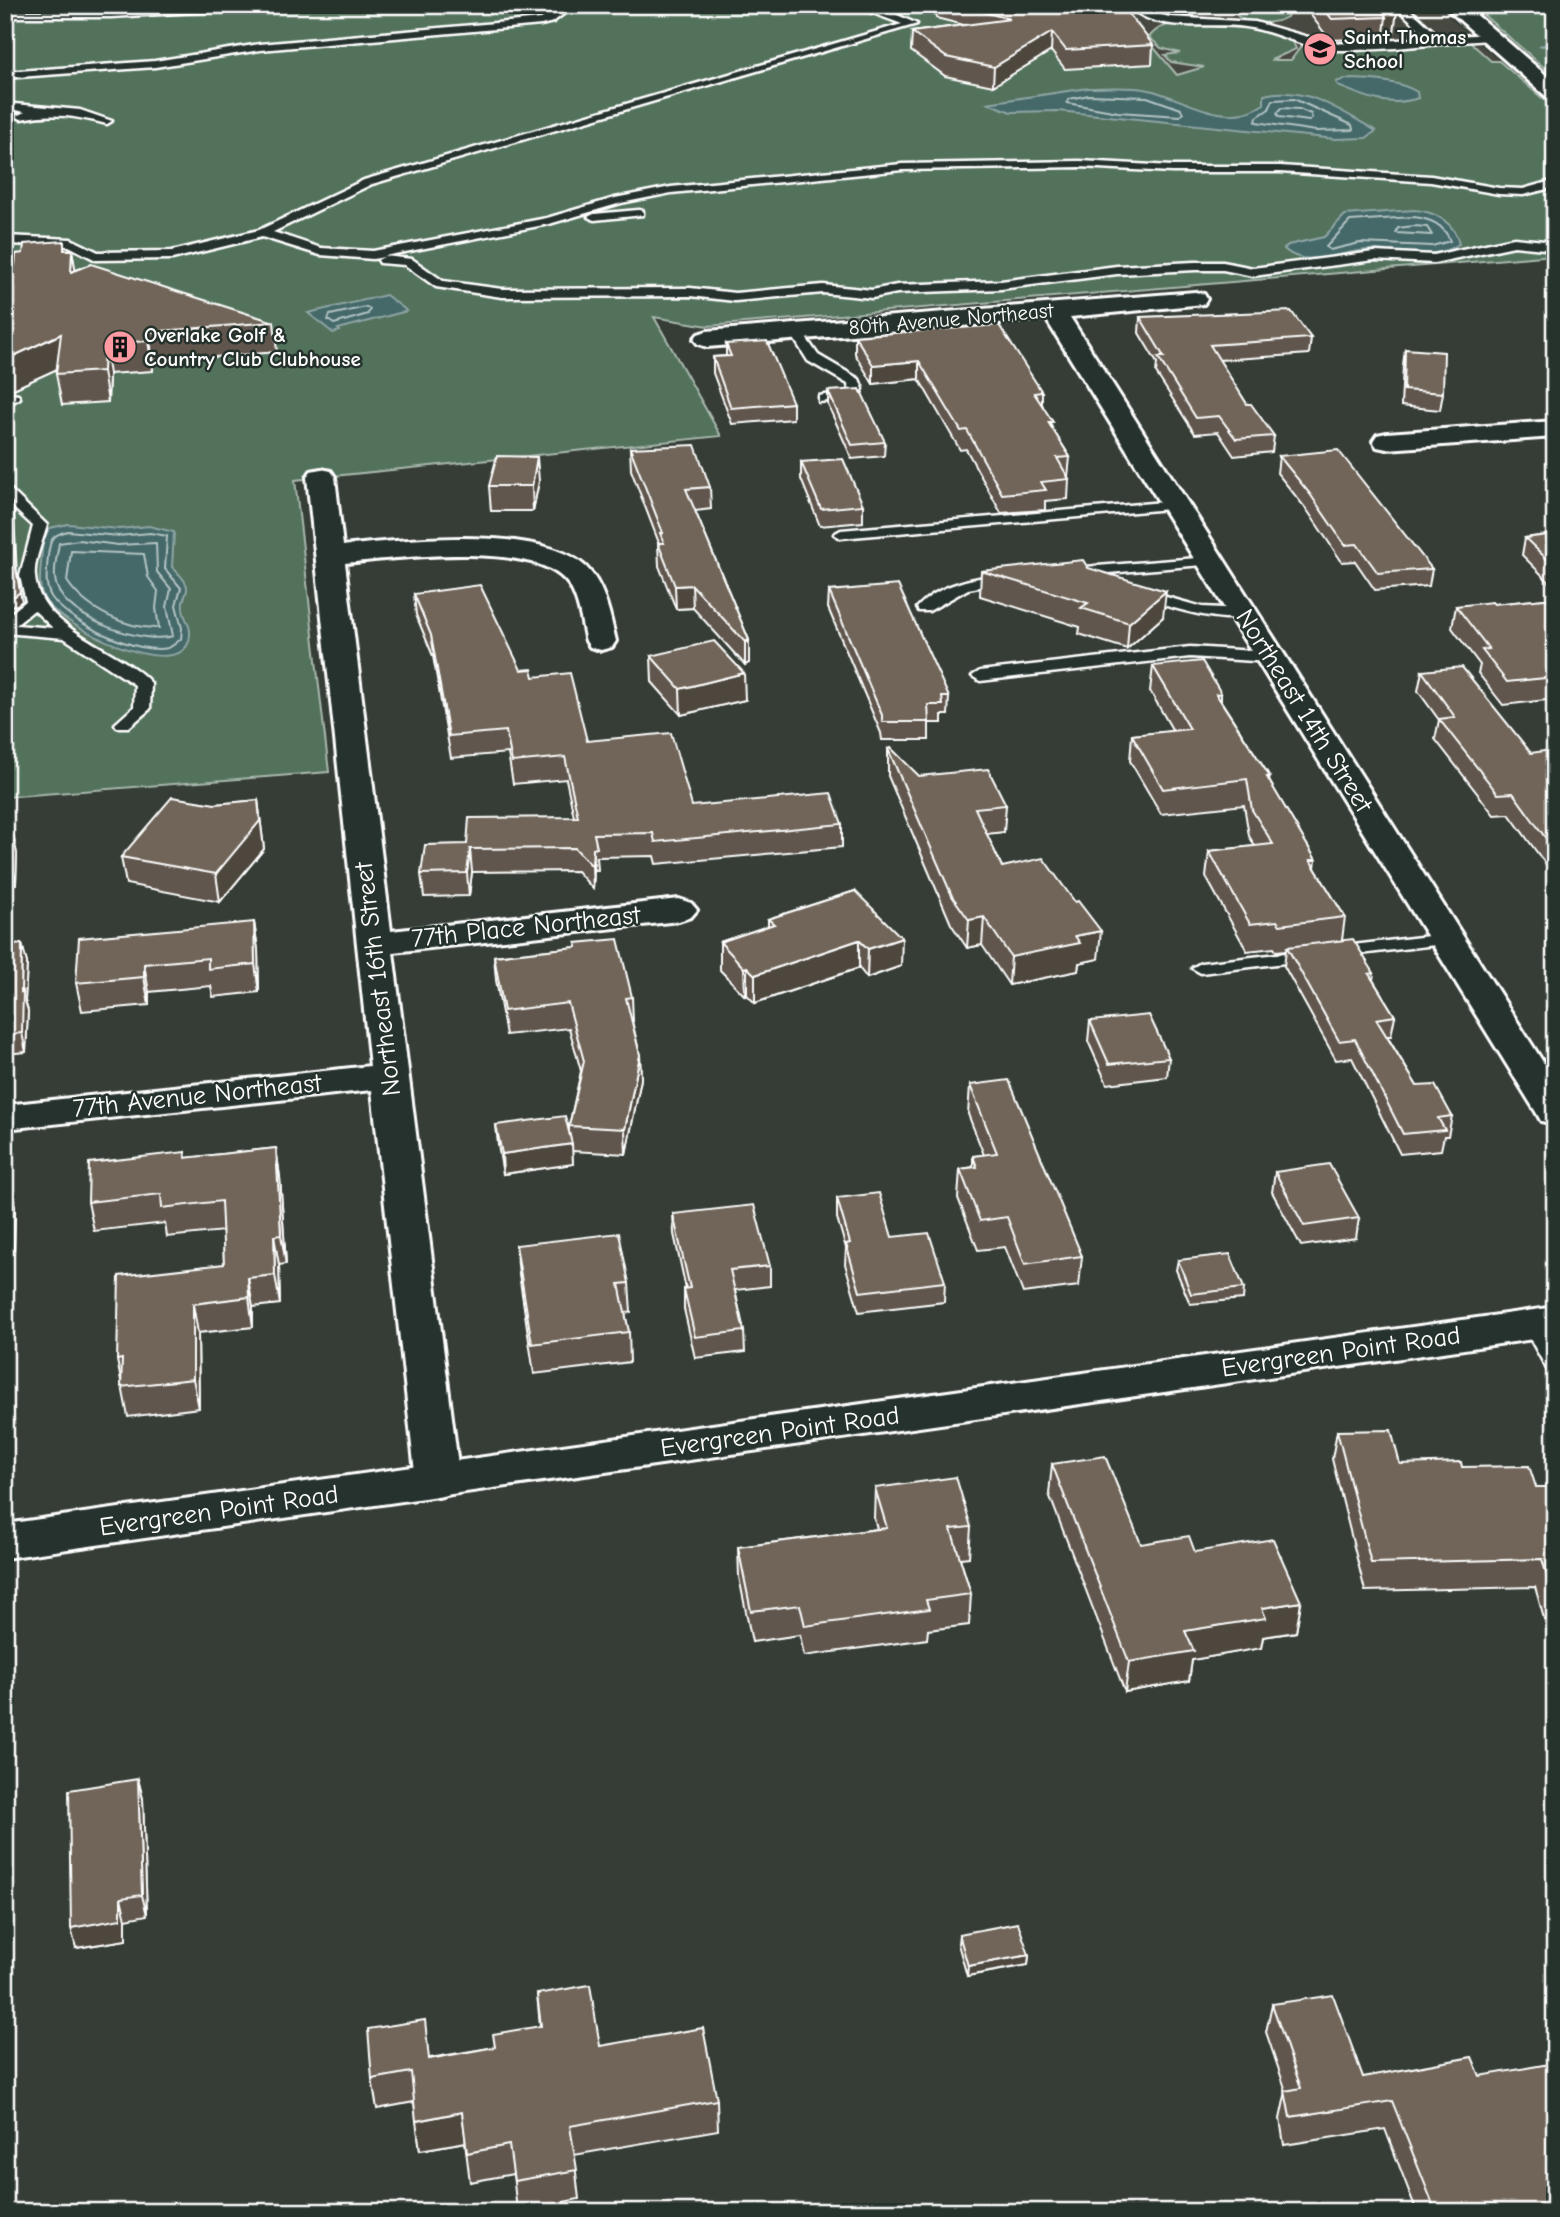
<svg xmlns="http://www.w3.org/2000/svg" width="1560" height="2217" font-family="'Comic Neue',sans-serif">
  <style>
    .built { fill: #474940 }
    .green { fill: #53725c; stroke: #a9b8ae; stroke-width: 2 }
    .water { fill: #446969; stroke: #8fa5a5; stroke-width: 2 }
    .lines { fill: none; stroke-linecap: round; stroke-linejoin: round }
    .shore { stroke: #b4c3c3; stroke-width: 2 }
    .stream { fill: #8fa5a5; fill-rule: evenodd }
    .service-casing { stroke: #fff; stroke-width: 5 }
    .minor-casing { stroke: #fff; stroke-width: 6 }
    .tertiary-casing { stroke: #fff; stroke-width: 6 }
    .service { fill: #26332d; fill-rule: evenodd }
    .minor { fill: #26332d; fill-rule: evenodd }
    .tertiary { fill: #26332d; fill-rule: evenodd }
    .wall { fill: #60574d; stroke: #fff; stroke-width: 2 }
    .shaded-wall { fill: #4e473e; stroke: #fff; stroke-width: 2 }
    .building { fill: #706559; stroke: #fff; stroke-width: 2 }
    .labels { text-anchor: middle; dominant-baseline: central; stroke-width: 5; stroke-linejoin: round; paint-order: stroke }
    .far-poi-label { font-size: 21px; font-weight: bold; fill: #fff; stroke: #26332d; text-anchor: start }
    .far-street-label { font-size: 21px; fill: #fff; stroke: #26332d }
    .street-label { font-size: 26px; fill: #fff; stroke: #26332d }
  </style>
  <rect width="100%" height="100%" fill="#353d36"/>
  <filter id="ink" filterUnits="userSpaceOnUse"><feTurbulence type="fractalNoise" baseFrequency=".0143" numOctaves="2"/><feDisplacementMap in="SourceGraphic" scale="14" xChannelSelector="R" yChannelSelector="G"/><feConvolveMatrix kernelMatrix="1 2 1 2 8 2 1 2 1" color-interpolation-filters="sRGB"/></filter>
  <g filter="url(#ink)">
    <path class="built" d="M1118 5H1435L1499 61 1181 80Z"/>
    <g class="green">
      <path d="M5 5H1118L1177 75 1204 67 1171 62 1165 55 1180 53 1161 48 1149 37C1153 33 1156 29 1162 27 1185 18 1289 22 1296 49L1271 60H1291L1302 45 1324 49 1470 42 1491 61H1499L1555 109V255L708 326 654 317 721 436 295 480 329 772 5 797Z"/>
      <path d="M1260 5 1281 9 1288 14 1287 17C1273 25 1244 26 1234 12L1241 7Z"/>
      <path d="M1472 5H1555V77Z"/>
    </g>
    <g class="water">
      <path d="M1345 79C1367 79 1399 80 1417 92L1418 98C1390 108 1365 97 1338 86L1336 82Z"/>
      <path d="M1088 88C1108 88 1130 86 1149 90 1187 99 1226 130 1264 104V95C1305 85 1342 111 1376 131L1366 138 1336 139 1058 111 1011 112 987 103Z"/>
      <path d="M1414 210C1434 211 1455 222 1459 244 1434 262 1396 249 1368 250 1342 251 1306 270 1284 249L1288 245 1324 237 1345 215Z"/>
      <path d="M386 295 407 311 338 329 340 331 333 333 308 313Z"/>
      <path d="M68 524 119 529 149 526 174 532 172 567C202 595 177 590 184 614 186 620 191 627 190 634 188 689 60 626 45 600 38 588 40 576 41 563 42 550 42 538 50 528Z"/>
    </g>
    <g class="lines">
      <g class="shore">
        <path d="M1089 95 1147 97 1181 109 1183 113 1180 116 1118 112 1067 103 1069 99Z"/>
        <path d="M1294 99 1352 125 1353 130 1316 131 1256 122 1257 117 1269 109 1273 100Z"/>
        <path d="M1282 108 1299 109 1311 114 1312 118 1309 121 1279 117 1277 113Z"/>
        <path d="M1414 217C1430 219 1444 224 1450 241L1432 246 1360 243 1330 250 1326 247 1350 221Z"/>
        <path d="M1414 226 1427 227 1432 235 1396 233 1398 228Z"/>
        <path d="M366 307 370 309 368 314 334 324 328 320 330 315Z"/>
        <path d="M68 531 118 536 150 533 167 536 165 569 181 588 176 605 182 628 181 639C177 642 173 646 168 648 138 655 70 623 52 598 44 587 47 569 48 556 50 540 51 535 68 531Z"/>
        <path d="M79 540 118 545 156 543 157 572 171 589 167 607 173 636C143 645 68 619 57 587 52 573 57 557 59 543Z"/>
        <path d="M71 551 144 554 148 577 158 591 156 608 159 628C126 629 85 609 67 581Z"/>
      </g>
      <path class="stream" d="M1555 42V46L1541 47 1538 45Z"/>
      <defs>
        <g id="service">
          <path d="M211 5H271L266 8 111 17H5V11H111Z"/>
          <path d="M563 5H575L553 22 541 25 260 50 155 67 5 78V72L155 61 260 44 541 19Z"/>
          <path d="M851 5C864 5 874 10 885 11 894 11 907 5 919 5L895 14 917 24 372 184 273 232 321 248 373 251 547 218 615 198 671 187 902 164 1080 161 1172 166H1280L1431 176 1499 188 1523 189 1555 180V187L1523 195 1499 194 1431 182 1280 172H1172L1080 167 902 170 671 193 621 203 549 224 384 256 412 259 443 281 502 289 690 288 735 293 823 285 872 290 897 285 1001 281 1117 266 1195 262H1223L1253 268 1374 252 1434 255 1514 238 1555 242V250L1514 246 1434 263 1374 260 1253 276 1223 270H1195L1117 274 1001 289 897 293 872 298 823 293 735 301 690 296 502 297 436 287 405 265 380 263 378 260 384 257 373 259 320 255 262 237 172 259 96 260 69 246 5 244V236L71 239 98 252 172 251 259 230 364 180 902 24Z"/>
          <path d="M1127 5H1139L1145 10 1169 17 1255 22 1333 44 1429 38 1394 5H1405L1440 37 1490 34 1495 37 1490 40C1439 43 1386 51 1334 50 1304 49 1276 31 1246 27 1208 21 1157 35 1127 5Z"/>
          <path d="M14 104 80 110 112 121 107 124C77 116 52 112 21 119L16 116 25 112 10 109 9 107Z"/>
          <path d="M639 210 643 211V215L594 220 588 217 594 214Z"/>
          <path d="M796 328 800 329 818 355 859 379 863 389 859 397 819 402V396L849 391 848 384 808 361 790 332Z"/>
          <path d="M5 393 18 395 20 398 13 402 5 401Z"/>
          <path d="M5 488 10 489 47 525C43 540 33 562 35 577 39 630 122 649 151 683L150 709 129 727H117L115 724 134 707 135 685 64 638 5 633V618L26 601 20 576 33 526 5 500ZM34 610 53 628 16 625Z"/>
          <path d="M1175 501 1182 505 1180 508 841 538 834 534 841 530Z"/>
          <path d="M1210 557 1215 558 1217 561 1215 564 1072 576 1065 572 1072 568Z"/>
          <path d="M1007 574 1012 575 1014 578 1012 581 968 589 929 611H919L917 608C938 584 976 577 1007 574Z"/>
          <path d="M1141 590 1202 607 1243 609 1250 613C1233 629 1158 603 1136 597L1134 594Z"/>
          <path d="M1190 647 1270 652 1278 657 1270 662 1190 657 980 681 972 676 980 671Z"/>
          <path d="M1446 934 1452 935 1455 939 1452 943 1201 973 1192 968 1201 963Z"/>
          <path d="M1533 1317 1540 1319 1555 1344V1371L1547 1369 1522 1324 1526 1319Z"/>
        </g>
        <g id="minor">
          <path d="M1443 5H1465L1555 83V100L1548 98Z"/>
          <path d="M1195 292 1204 294 1207 299 1204 304 1070 317 1555 1081V1124L1541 1121 1536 1112 1046 319 707 347 698 344 694 339 698 334 707 331Z"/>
          <path d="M1555 421V437L1387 449 1377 447 1373 441 1377 435 1387 433Z"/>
          <path d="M321 469 331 471 335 477 343 546C402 540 540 524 586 567 605 586 610 616 616 641L612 647 601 650 590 647 586 641C581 622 579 595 565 580 530 541 395 558 345 563L391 931 679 899 691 903 697 910 691 917 679 921 393 952 460 1481 454 1493 438 1497 422 1493 416 1481 372 1090 5 1129V1105L370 1066 307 477 311 471Z"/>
        </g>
        <path id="tertiary" d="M1555 1307V1336L5 1558V1524Z"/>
      </defs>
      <use href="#service" class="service-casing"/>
      <use href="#minor" class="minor-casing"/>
      <use href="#tertiary" class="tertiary-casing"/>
      <use href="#service" class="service"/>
      <use href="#minor" class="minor"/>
      <use href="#tertiary" class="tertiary"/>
    </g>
    <g class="wall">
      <path d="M937 5H1122L1153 45 1152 64 1065 69 1051 51 993 86 945 76 911 51 912 32 964 25 936 18Z"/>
      <path d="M1153 5H1195L1194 16 1157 11Z"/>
      <path d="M1303 5H1391L1394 32 1384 33V38L1330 40Z"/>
      <path d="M66 250H72L75 270 274 322 277 352 153 362V371L109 374 108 402 62 405 56 374 57 369 9 391H5V265H15Z"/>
      <path d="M1140 317 1311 338 1309 354 1219 360 1247 404 1274 436 1272 452 1234 456 1218 432 1195 434 1156 373 1157 363 1139 333Z"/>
      <path d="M855 336 1042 392V404L1053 430 1070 457 1068 477 1069 479 1068 499 1045 501V510L1001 513 966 449 960 450 919 379 873 384 855 354Z"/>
      <path d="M726 344 793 403V419L732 424 713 373V357L726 356Z"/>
      <path d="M1405 349 1443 393 1440 410 1401 406 1403 365Z"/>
      <path d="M828 391 885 442 884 456 852 459 828 405Z"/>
      <path d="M630 448 710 487 711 509 695 511 749 640V663L745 665 693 608 676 609 659 566 658 543H659L631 470Z"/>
      <path d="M1279 456 1432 569 1429 586 1375 590 1355 561 1342 562 1307 510 1277 473Z"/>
      <path d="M801 462 863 505V522L820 526 801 479Z"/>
      <path d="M539 481 533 511H491L489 486Z"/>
      <path d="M1555 534V588L1522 555 1525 538Z"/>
      <path d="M1088 568 1163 617 1127 649 1079 634 1080 627 980 596 981 571Z"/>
      <path d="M829 591 949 697 948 715H942V723H929V740H882L881 733 828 608Z"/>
      <path d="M414 594 521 670 534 677 587 741 692 806 842 824V847L656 864 654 856 597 857 598 870 594 871 593 889 577 871 472 872 469 896 424 897 421 874 467 844 574 817 566 779 513 784 508 753 451 758 433 656 416 615Z"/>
      <path d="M1555 598V699L1503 705 1478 673 1480 665 1452 628 1456 606 1494 604Z"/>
      <path d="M651 656 745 700 681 715 652 682Z"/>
      <path d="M1153 666 1221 693V701L1270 777 1269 781 1316 860 1315 868 1345 917 1342 940 1374 973 1373 980 1395 1016 1391 1036H1387L1417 1086 1452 1116 1448 1136H1444L1441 1150 1400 1154 1352 1058 1336 1060 1284 966 1286 950 1276 951 1274 948 1247 951 1206 877 1209 851 1255 846 1249 836 1244 805 1161 814 1130 761 1132 735 1173 731 1150 691Z"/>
      <path d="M1422 671 1531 753 1555 755V905L1547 894 1552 873 1509 814 1494 815 1435 739 1439 720 1418 691Z"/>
      <path d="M888 749 919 776 1006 805 1004 832 986 834 1002 867 1098 959 1079 963 1078 971 1009 985 982 945 967 948 951 924 888 776Z"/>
      <path d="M258 800 264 849 220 902 126 884 121 857 215 804Z"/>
      <path d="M13 835 17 854 16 884 5 885V836Z"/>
      <path d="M855 891 901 966 867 978 859 968 755 1003 747 995 745 996 720 970V942L768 926V919Z"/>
      <path d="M254 922 258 950 259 992 213 997 211 986 149 992V1005L82 1011 76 983Z"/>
      <path d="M576 943 632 997 633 1021H632L640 1055 641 1079 626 1154 572 1151 573 1164 503 1174 498 1145 496 1125 569 1135V1126L581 1071 569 1028 506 1035 496 980 494 956 576 947Z"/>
      <path d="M22 944 27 963 25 1001 28 1011 26 1052 5 1054V946Z"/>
      <path d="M1090 1021 1169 1058 1167 1077 1107 1084 1088 1041Z"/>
      <path d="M970 1085 1082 1256 1079 1286 1023 1293 1005 1247 978 1250 958 1198 960 1169 973 1167V1156L984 1155 968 1114Z"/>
      <path d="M276 1148 280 1177 286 1264 279 1265 280 1304 253 1307V1327L198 1333 199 1408 128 1417 117 1360 224 1264 223 1231 167 1237 165 1223 94 1231 88 1202 185 1152 186 1158Z"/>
      <path d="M1275 1172 1359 1218 1356 1238 1301 1246 1272 1192Z"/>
      <path d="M5 1187 15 1207 14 1253 5 1254Z"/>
      <path d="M837 1198 892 1237 945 1282 944 1302 859 1312 845 1264 846 1248 837 1218Z"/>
      <path d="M673 1214 770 1266V1286L735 1290 744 1331 745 1352 695 1358 684 1309V1289H686L674 1234Z"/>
      <path d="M516 1245 629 1283 631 1312 625 1313 629 1332 630 1362 534 1374 519 1274Z"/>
      <path d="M1178 1260 1244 1288 1243 1299 1190 1304 1176 1270Z"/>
      <path d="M1337 1431 1400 1464 1462 1467 1536 1487H1555V1636H1549L1535 1587 1365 1591 1332 1459Z"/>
      <path d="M1052 1464 1141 1544 1195 1552 1301 1602 1296 1632 1263 1637 1261 1648 1192 1660 1189 1681 1125 1692 1049 1494Z"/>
      <path d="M875 1488 971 1527 969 1557 960 1558 971 1594 969 1625 928 1630 927 1639 804 1656 800 1635 752 1642 739 1577 738 1547 877 1529 874 1518Z"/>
      <path d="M138 1779 143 1799 147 1915 126 1919V1940L76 1948Z"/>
      <path d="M959 1934 1029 1955 1028 1965 967 1976 958 1944Z"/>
      <path d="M537 1994 600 2046 717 2100 718 2130 574 2155 579 2199 517 2211 513 2174 470 2182 465 2142 420 2150 414 2102 377 2109 372 2079 430 2058 495 2047 540 2026Z"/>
      <path d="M1272 2004 1363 2077 1480 2076 1555 2212H1417L1385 2129 1284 2145 1280 2119 1286 2091 1266 2032Z"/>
    </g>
    <g class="shaded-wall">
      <path d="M1397 11 1394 32 1384 33 1386 17 1383 12Z"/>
      <path d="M1052 32 1051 51 993 86 994 67Z"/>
      <path d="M72 250 77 279 71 272Z"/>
      <path d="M149 332 153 362V371L148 341Z"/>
      <path d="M61 334 66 365 9 391 5 370V360Z"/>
      <path d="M104 344 109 374 108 402 103 371Z"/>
      <path d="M919 361V379L873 384V365Z"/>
      <path d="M537 457 539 481 533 511 532 486Z"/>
      <path d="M12 503 14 511 17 577 16 568Z"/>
      <path d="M692 585 693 608 676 609 675 586Z"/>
      <path d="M1166 591 1163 617 1127 649 1129 623Z"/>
      <path d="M20 592 22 601 17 605 5 606V597Z"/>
      <path d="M749 640V663L745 665V642Z"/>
      <path d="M744 673 745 700 681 715 680 689Z"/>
      <path d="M258 800 264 849 220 902 216 874Z"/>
      <path d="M13 835 17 854 16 884 12 865Z"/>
      <path d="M593 848 594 871 593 889 592 866Z"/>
      <path d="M470 849 472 872 469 896 467 873Z"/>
      <path d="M984 917 982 945 967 948 969 920Z"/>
      <path d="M254 922 258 950 259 992 255 964Z"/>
      <path d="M1101 931 1098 959 1079 963 1078 971 1009 985 1011 957 1075 936Z"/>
      <path d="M902 938 901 966 867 978 868 949Z"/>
      <path d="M859 940V968L755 1003V975Z"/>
      <path d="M22 944 27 963 25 1001 28 1011 26 1052 22 1033 21 992Z"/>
      <path d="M144 964 149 992V1005L144 977Z"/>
      <path d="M747 967V995L745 996 744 968Z"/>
      <path d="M640 1055 641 1079 626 1154 625 1129Z"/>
      <path d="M572 1144 573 1164 503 1174 502 1154Z"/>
      <path d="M276 1148 280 1177 286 1264 281 1235Z"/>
      <path d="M11 1187 15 1207 14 1253 9 1233Z"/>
      <path d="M274 1236 279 1265 280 1304 275 1275Z"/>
      <path d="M248 1278 253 1307V1327L249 1297Z"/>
      <path d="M193 1304 198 1333 199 1408 193 1379Z"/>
      <path d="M1301 1602 1296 1632 1263 1637 1261 1648 1192 1660 1189 1681 1125 1692 1129 1662 1185 1631 1262 1608Z"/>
      <path d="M138 1779 143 1799 147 1915 142 1895Z"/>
      <path d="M121 1898 126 1919V1940L76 1948 71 1928Z"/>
      <path d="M1029 1955 1028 1965 967 1976 968 1966Z"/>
      <path d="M462 2112 466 2142 420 2150 416 2121Z"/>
    </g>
    <g class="building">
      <path d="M957 5H1122L1153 45 1066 50 1052 32 994 67 946 57 912 32 1010 19Z"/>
      <path d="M1321 5H1391L1397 11 1383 12 1386 17 1332 19Z"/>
      <path d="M64 241V250H72L71 272 91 264 274 322 149 332 148 341 104 344 103 371 56 374 61 334 5 360V265H15L16 254 23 253 24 244Z"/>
      <path d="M1291 311 1311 338 1210 345 1247 404H1251L1274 436 1236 439 1219 416 1196 418 1158 357H1164L1140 317Z"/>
      <path d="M999 325 1042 392 1034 393 1053 422H1048L1070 457 1057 458 1069 479 1041 482 1046 490 1002 494 967 430 961 431 919 361 873 365 855 336Z"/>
      <path d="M767 341 793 403 731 408 713 357 731 356 726 344Z"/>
      <path d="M1405 349 1444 352 1443 393 1404 390Z"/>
      <path d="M860 389 885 442 852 445 828 391Z"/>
      <path d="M695 445 710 487 686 489 749 640 745 642 692 585 675 586 658 543H664L660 533H663L630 448Z"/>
      <path d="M1338 450 1432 569 1378 573 1357 544 1345 545 1310 494 1279 456Z"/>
      <path d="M497 456 537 457 532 486H489Z"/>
      <path d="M843 459 863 505 821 509 801 462Z"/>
      <path d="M5 497 12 503 16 568 20 592 15 596 5 597Z"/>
      <path d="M1555 534V567L1525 538Z"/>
      <path d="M1083 560 1088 568 1166 591 1129 623 1081 608 1088 603 981 571Z"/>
      <path d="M480 585 521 670 532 669 534 677 570 673 587 741 671 733 692 806 831 793 842 824 655 842 653 833 594 834 597 848H593L592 866 575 848 470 849 467 873 421 874 425 845 467 844 469 818 578 817 565 757 512 762 506 731 449 736 431 635 414 594Z"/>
      <path d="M898 585 949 697H942L943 705H928L929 722H882V715L829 591Z"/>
      <path d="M1555 598V677L1507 682 1482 650 1489 649 1456 606 1492 602 1494 604Z"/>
      <path d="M714 641 744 673 680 689 651 656Z"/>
      <path d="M1202 661 1221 693 1216 694 1270 777H1267L1316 860H1310L1345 917 1280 925 1277 921 1250 924 1209 851 1273 844 1252 810 1247 779 1163 789 1132 735 1190 729 1153 666Z"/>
      <path d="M1462 667 1531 753 1551 750 1555 755V851L1513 793 1498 794 1439 719 1455 717 1422 671Z"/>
      <path d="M891 748 919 776 988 769 1006 805 975 808 1002 867 1043 858 1075 902 1078 901 1101 931 1075 936 1080 943 1011 957 984 917 969 920 952 896 888 749Z"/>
      <path d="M172 797 215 804 258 800 260 821 216 874 121 857Z"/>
      <path d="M13 835 12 865 5 866V836Z"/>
      <path d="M855 891 902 938 868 949 859 940 755 975 747 967 744 968 720 942 774 924 768 919Z"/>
      <path d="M254 922 255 964 208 969V958L144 964V977L76 983 79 938Z"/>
      <path d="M618 939 632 997 626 998 640 1055 625 1129 569 1126 584 1061 568 1003 504 1011 494 956 577 947 576 943Z"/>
      <path d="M1353 939 1374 973 1369 974 1395 1016 1376 1019 1417 1086 1435 1085 1452 1116 1438 1118 1445 1130 1403 1134 1355 1039 1339 1041 1287 947Z"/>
      <path d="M22 944 21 992 23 991 22 1033 5 1035V946Z"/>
      <path d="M1149 1015 1169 1058 1109 1064 1090 1021Z"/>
      <path d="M1009 1080 1082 1256 1025 1264 1007 1217 980 1221 960 1169 977 1167 973 1156 997 1153 970 1085Z"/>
      <path d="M565 1116 572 1144 502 1154 496 1125Z"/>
      <path d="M276 1148 281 1235 274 1236 275 1275 248 1278 249 1297 193 1304V1379L121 1387 122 1359 117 1360 119 1276 224 1264 221 1201 162 1208 161 1194 88 1202 89 1163 185 1152V1158Z"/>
      <path d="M1329 1164 1359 1218 1304 1226 1275 1172Z"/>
      <path d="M5 1187H11L9 1233 5 1234Z"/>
      <path d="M879 1193 892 1237 929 1233 945 1282 860 1292 846 1244 850 1243 837 1198Z"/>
      <path d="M754 1205 770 1266 730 1270 744 1331 695 1337 684 1289 690 1288 673 1214Z"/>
      <path d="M619 1233 629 1283 619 1284 629 1332 532 1344 516 1245Z"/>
      <path d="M1230 1254 1244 1288 1191 1294 1178 1260Z"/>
      <path d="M1391 1430 1400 1464 1461 1462 1462 1467 1529 1466 1536 1487H1555V1603L1542 1559 1371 1563 1337 1431Z"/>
      <path d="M1105 1456 1141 1544 1189 1536 1195 1552 1273 1539 1301 1602 1262 1608 1266 1618 1185 1631 1194 1651 1129 1662 1052 1464Z"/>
      <path d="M956 1477 971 1527 951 1529 971 1594 926 1600 929 1609 805 1626 800 1605 751 1611 738 1547 887 1528 875 1488Z"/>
      <path d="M138 1779 142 1895 121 1898V1919L71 1928 69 1790Z"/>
      <path d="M1018 1923 1029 1955 968 1966 959 1934Z"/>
      <path d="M590 1985 600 2046 703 2028 717 2100 570 2126 577 2170 514 2181 509 2145 467 2153 462 2112 416 2121 411 2072 372 2079 368 2029 425 2020 429 2059 495 2047 493 2034 541 2026 537 1994Z"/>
      <path d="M1333 1995 1363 2077 1472 2057 1480 2076 1555 2063V2212H1436L1392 2101 1290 2117 1285 2091 1301 2088 1272 2004Z"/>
    </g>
  </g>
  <defs>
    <symbol id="school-disc" viewBox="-11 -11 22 22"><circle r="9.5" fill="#ff9aa2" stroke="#26332d"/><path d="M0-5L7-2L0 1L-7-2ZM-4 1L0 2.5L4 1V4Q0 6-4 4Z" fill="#111"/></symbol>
    <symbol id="building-disc" viewBox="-11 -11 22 22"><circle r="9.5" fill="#ff9aa2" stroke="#26332d"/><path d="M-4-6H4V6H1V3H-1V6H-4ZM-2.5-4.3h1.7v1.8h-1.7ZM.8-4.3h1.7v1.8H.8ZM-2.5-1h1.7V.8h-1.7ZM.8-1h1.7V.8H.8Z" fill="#111"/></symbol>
  </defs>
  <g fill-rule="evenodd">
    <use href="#school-disc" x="1301" y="30" width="38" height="38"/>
    <use href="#building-disc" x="101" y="328" width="38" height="38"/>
  </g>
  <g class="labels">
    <g class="far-poi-label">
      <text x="1344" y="37">Saint Thomas<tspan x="1344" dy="24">School</tspan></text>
      <text x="144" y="335">Overlake Golf &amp;<tspan x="144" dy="24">Country Club Clubhouse</tspan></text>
    </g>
    <g class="far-street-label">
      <text transform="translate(951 319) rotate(-5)">80th Avenue Northeast</text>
    </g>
    <g class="street-label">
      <text transform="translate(1304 711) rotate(58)">Northeast 14th Street</text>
      <text transform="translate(526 927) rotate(-6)">77th Place Northeast</text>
      <text transform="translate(378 979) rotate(-97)">Northeast 16th Street</text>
      <text transform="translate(197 1096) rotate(-6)">77th Avenue Northeast</text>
      <text transform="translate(1341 1352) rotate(-8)">Evergreen Point Road</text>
      <text transform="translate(780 1432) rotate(-8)">Evergreen Point Road</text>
      <text transform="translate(219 1511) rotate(-8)">Evergreen Point Road</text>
    </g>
  </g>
  <rect width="1560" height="2217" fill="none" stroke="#26332d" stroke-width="28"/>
  <rect x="14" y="14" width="1532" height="2189" fill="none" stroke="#fff" stroke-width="2.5" filter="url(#ink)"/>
</svg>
